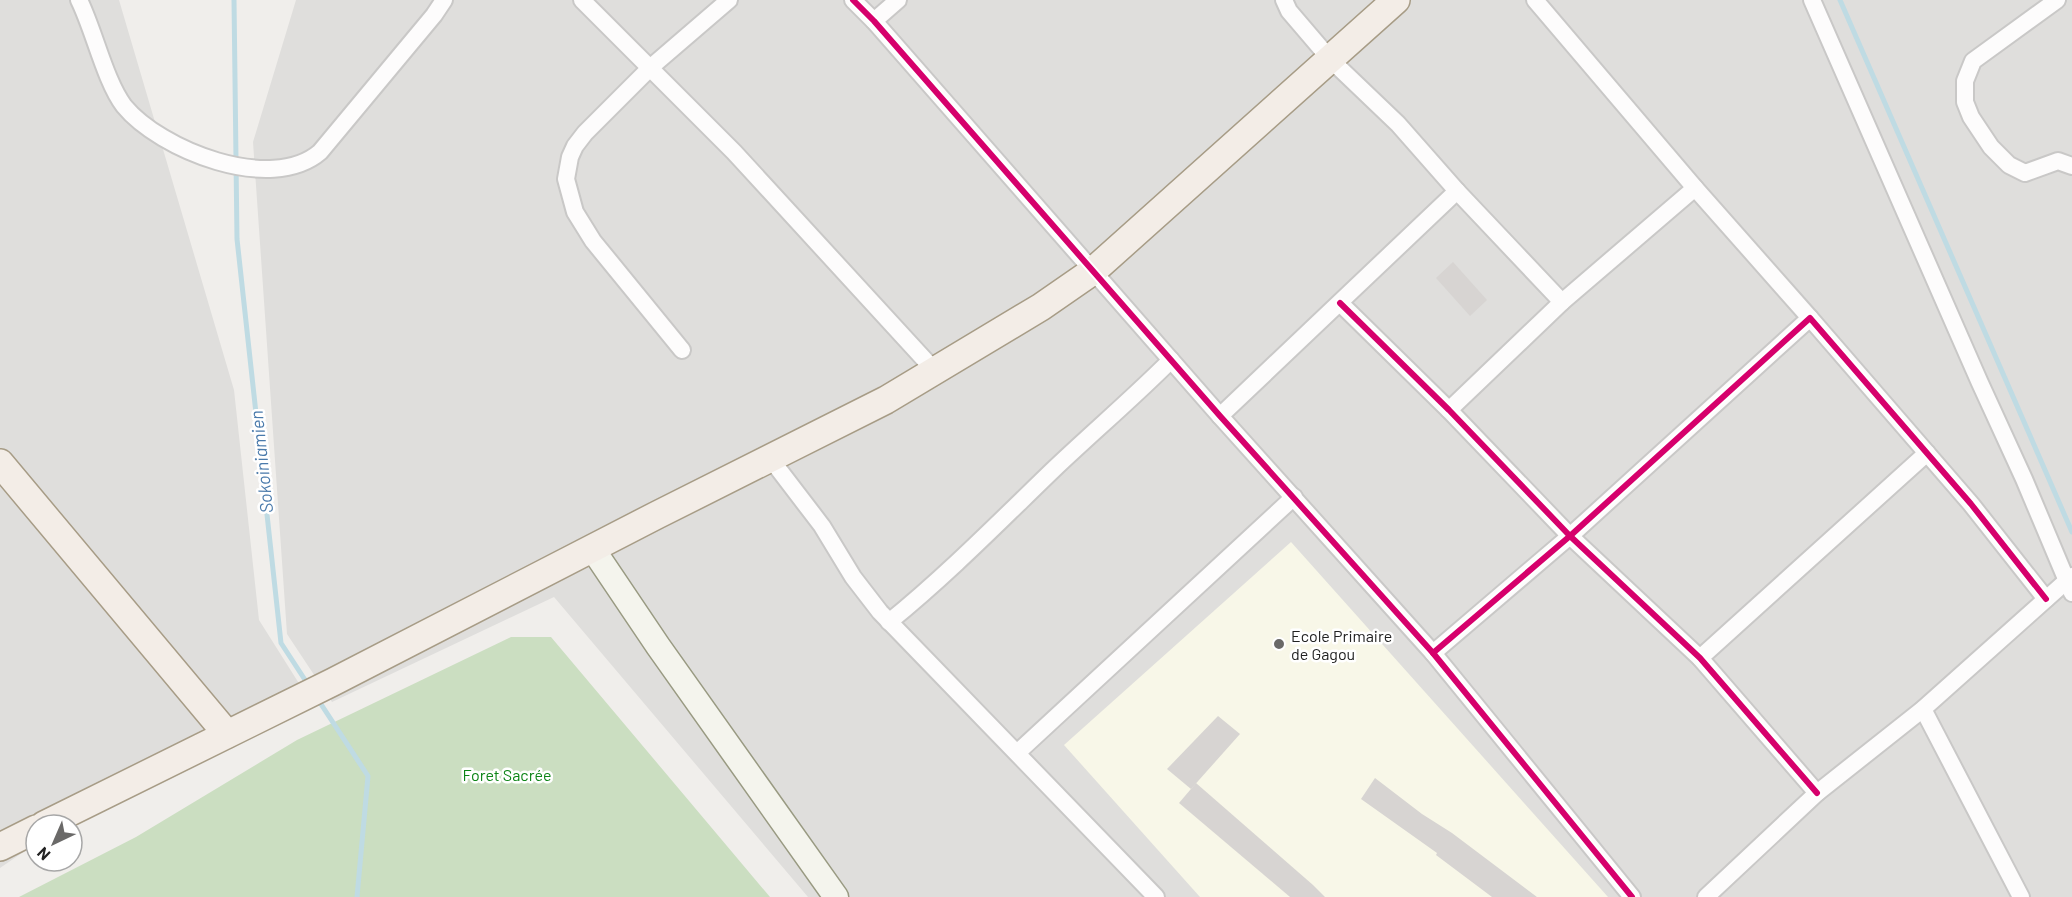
<svg xmlns="http://www.w3.org/2000/svg" width="2072" height="897" font-family="Barlow,sans-serif">
  <style>
    .residential { fill: #dfdedc }
    .education { fill: #f8f7e8 }
    .forest { fill: #cbdec1 }
    .lines { fill: none; stroke-linecap: round; stroke-linejoin: round }
    .stream { stroke: #bfdbe3; stroke-width: 5 }
    .building { fill: #d7d4d2 }
    .street-casing { stroke: #c9c8c7; stroke-width: 20 }
    .secondary-casing { stroke: #999a82; stroke-width: 27 }
    .primary-casing { stroke: #a79c86; stroke-width: 30 }
    .street { stroke: #fdfcfc; stroke-width: 16 }
    .secondary { stroke: #f4f4ed; stroke-width: 24 }
    .primary { stroke: #f3ede7; stroke-width: 27 }
    .cycleway-casing { stroke: #fff; stroke-width: 10 }
    .cycleway { stroke: #d6006c; stroke-width: 6 }
    .poi-dot { fill: #6a6968; stroke: #fff; stroke-width: 2 }
    .labels { text-anchor: middle; dominant-baseline: central; stroke-width: 5; stroke-linejoin: round; paint-order: stroke }
    .poi-label { font-size: 16px; fill: #222; stroke: #fff; text-anchor: start }
    .park-label { font-size: 16px; fill: #0c8416; stroke: #fff }
    .water-label { font-size: 18px; font-style: italic; fill: #4a7aab; stroke: #fff }
  </style>
  <rect width="100%" height="100%" fill="#f0eeeb"/>
  <g class="residential">
    <path d="M0 0H119L234 390 259 620 300 685 195 735 0 868Z"/>
    <path d="M296 0H2072V897H808L554 597 332 702 287 634 253 142Z"/>
  </g>
  <path class="education" d="M1291 542 1608 897H1200L1064 745Z"/>
  <path class="forest" d="M511 637H551L770 897H19L136 837 297 740Z"/>
  <g class="lines">
    <g class="stream">
      <path d="M234 0 237 239 281 643 309 686"/>
      <path d="M1840 0 2072 532"/>
      <path d="M317 698 368 776 357 897"/>
    </g>
  </g>
  <g class="building">
    <path d="M1453 262 1487 300 1470 316 1436 278Z"/>
    <path d="M1218 716 1240 734 1191 789 1167 769Z"/>
    <path d="M1375 778 1422 814 1452 833 1537 897H1492L1436 855 1437 853 1361 799Z"/>
    <path d="M1196 783 1313 885 1325 897H1290L1179 803Z"/>
  </g>
  <g class="lines">
    <defs>
      <g id="street">
        <path d="M79 0C94 30 105 81 124 106 160 150 271 194 320 152L434 15 444 0"/>
        <path d="M582 0 734 152 935 371"/>
        <path d="M853 0 874 21 1220 416 1433 653 1632 897"/>
        <path d="M1284 0 1289 11 1330 59 1398 124 1457 191 1562 302"/>
        <path d="M1535 0 1695 188 1810 318"/>
        <path d="M1812 0 1980 383 2024 479 2072 593"/>
        <path d="M2057 0 1973 61 1965 81V102L1971 117 1991 147 2009 165 2025 173 2058 161 2072 166"/>
        <path d="M874 21 898 0"/>
        <path d="M1340 303 1449 410 1570 536 1700 658 1817 793"/>
        <path d="M682 350 593 241 575 212 566 179 570 157 575 146 585 133 651 67 729 0"/>
        <path d="M1449 410 1562 302 1695 188"/>
        <path d="M1220 416 1457 191"/>
        <path d="M770 458 822 526 853 577 880 612 1156 897"/>
        <path d="M889 622C947 575 1000 521 1054 469 1093 432 1133 398 1171 360"/>
        <path d="M1433 653 1570 536 1810 318 1971 504 2046 599"/>
        <path d="M1700 658 1927 453"/>
        <path d="M1923 709 2021 897"/>
        <path d="M1017 753 1294 497"/>
        <path d="M1706 897 1817 793 1923 709 2072 576"/>
      </g>
      <path id="secondary" d="M592 548 658 646 836 897"/>
      <g id="primary">
        <path d="M0 463 227 734"/>
        <path d="M44 825 333 682 657 515 886 400 1041 307 1093 271 1396 0"/>
        <path d="M0 847 36 829"/>
      </g>
    </defs>
    <use href="#street" class="street-casing"/>
    <use href="#secondary" class="secondary-casing"/>
    <use href="#primary" class="primary-casing"/>
    <use href="#street" class="street"/>
    <use href="#secondary" class="secondary"/>
    <use href="#primary" class="primary"/>
    <defs>
      <g id="cycleway">
        <path d="M853 0 874 21 1220 416 1433 653 1632 897"/>
        <path d="M1340 303 1449 410 1570 536 1700 658 1817 793"/>
        <path d="M1433 653 1570 536 1810 318 1971 504 2046 599"/>
      </g>
    </defs>
    <use href="#cycleway" class="cycleway-casing"/>
    <use href="#cycleway" class="cycleway"/>
  </g>
  <circle class="poi-dot" cx="1279" cy="644" r="6"/>
  <g class="labels">
    <g class="poi-label">
      <text x="1291" y="635">Ecole Primaire<tspan x="1291" dy="18">de Gagou</tspan></text>
    </g>
    <g class="park-label">
      <text x="507" y="774">Foret Sacrée</text>
    </g>
    <g class="water-label">
      <text transform="translate(261 462) rotate(-96)">Sokoiniamien</text>
    </g>
  </g>
  <g transform="translate(54 843) rotate(224)"><circle r="28" fill="#ffffff" stroke="#a7a7a7" stroke-width="1.5"/>
  <path d="M0-4.5L10 22L0 15L-10 22Z" fill="#6a6968"/>
  <text y="-9" font-size="16" font-weight="bold" text-anchor="middle" fill="#222222">N</text>
  </g>
</svg>
